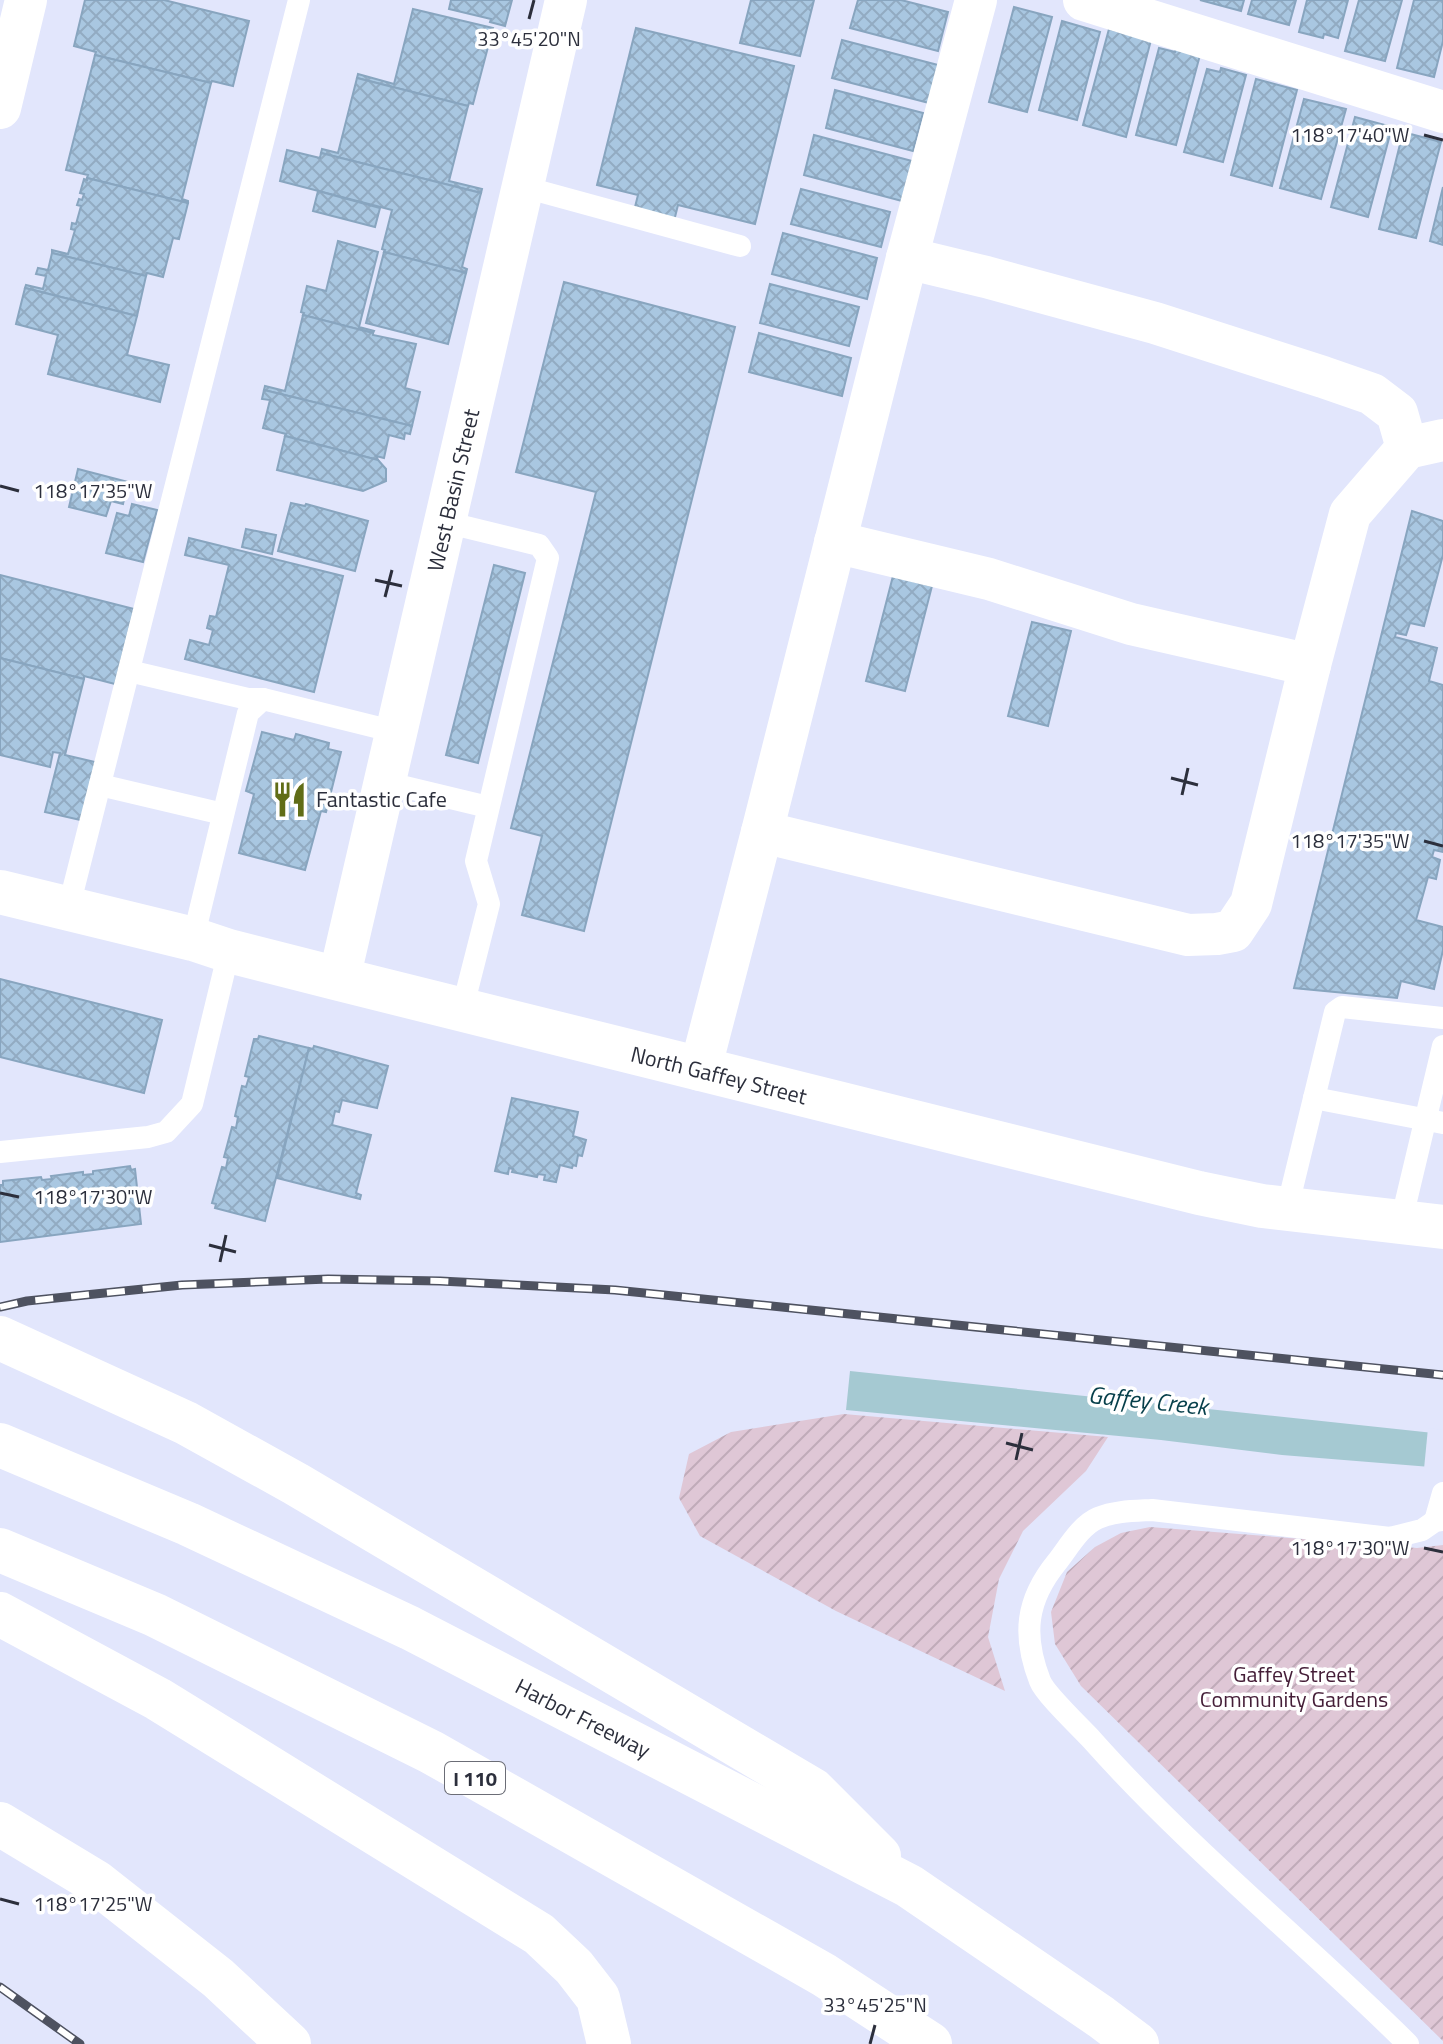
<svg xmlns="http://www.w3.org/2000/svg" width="1443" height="2044" font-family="'Titillium Web',sans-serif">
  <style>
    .garden { fill: url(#garden-furrows) }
    .water { fill: #a5c9d2 }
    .pier { fill: #e2e6fc }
    .building { fill: url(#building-cross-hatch); stroke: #88a5bf; stroke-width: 2 }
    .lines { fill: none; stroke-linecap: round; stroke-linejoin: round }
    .lane { stroke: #fff; stroke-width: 22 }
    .street { stroke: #fff; stroke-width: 42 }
    .secondary { stroke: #fff; stroke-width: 44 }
    .primary { stroke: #fff; stroke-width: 44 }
    .highway { stroke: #fff; stroke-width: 44 }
    .rail-casing { stroke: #4e5260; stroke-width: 9 }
    .rail { stroke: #fff; stroke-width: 6; stroke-dasharray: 18; stroke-linecap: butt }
    .ticks { fill: none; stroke: #2c2f3c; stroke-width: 3 }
    .labels { text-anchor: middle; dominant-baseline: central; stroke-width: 7; stroke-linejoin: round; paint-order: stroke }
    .shield { fill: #fff; stroke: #6b6d76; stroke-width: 2 }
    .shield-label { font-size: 20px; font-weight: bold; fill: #2c2f3c }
    .street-label { font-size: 22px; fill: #2c2f3c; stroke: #fff }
    .poi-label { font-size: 22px; fill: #2c2f3c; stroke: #fff; text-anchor: start }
    .park-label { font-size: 22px; fill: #441d37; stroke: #fff }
    .water-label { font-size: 24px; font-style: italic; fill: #063f4a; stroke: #fff }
    .ticks-label { font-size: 20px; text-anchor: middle; fill: #2c2f3c; stroke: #fff; stroke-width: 7; stroke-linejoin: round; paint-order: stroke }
  </style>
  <defs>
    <pattern id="garden-furrows" width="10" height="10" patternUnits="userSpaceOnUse" patternTransform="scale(2)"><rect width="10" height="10" fill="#dfc7d6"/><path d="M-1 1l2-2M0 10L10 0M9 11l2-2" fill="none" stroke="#c0abb9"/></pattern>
    <pattern id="building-cross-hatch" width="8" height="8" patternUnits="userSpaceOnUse" patternTransform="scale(2)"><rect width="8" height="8" fill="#a9c7e1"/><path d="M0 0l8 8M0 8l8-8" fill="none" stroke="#92abc2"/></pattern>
  </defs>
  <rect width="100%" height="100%" fill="#e2e6fc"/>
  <g class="garden">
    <path d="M844 1414 1108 1437 1086 1471 1023 1531 999 1579 988 1637 1005 1691 836 1611 700 1536 679 1498 689 1454 731 1432Z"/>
    <path d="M1150 1527 1417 1548 1443 1545V2041L1081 1686 1055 1644 1051 1612 1067 1572 1095 1547 1121 1533Z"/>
  </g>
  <path class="water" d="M850 1371 1443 1434V1468L1282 1455 1161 1440 846 1410Z"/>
  <path class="pier" d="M1428 1428 1443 1430V1471L1424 1469Z"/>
  <g class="building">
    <path d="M85 0H164L249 21 233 86 212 81 211 83 95 55 96 52 74 46Z"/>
    <path d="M451 0H512L505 26 490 22 491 19 449 9Z"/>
    <path d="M751 0H814L800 56 740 43Z"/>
    <path d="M858 0H901L948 12 938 51 850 28Z"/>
    <path d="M1200 0H1244L1241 11Z"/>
    <path d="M1252 0H1296L1289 25 1248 14Z"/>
    <path d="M1307 0H1348L1338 38 1324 34 1323 38 1299 32Z"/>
    <path d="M1359 0H1402L1385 61 1345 51Z"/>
    <path d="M1414 0H1443V41L1434 77 1397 68Z"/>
    <path d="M1014 7 1052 17 1027 112 989 102Z"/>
    <path d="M413 9 493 28 473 104 469 103 468 106 357 78 358 74 394 84Z"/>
    <path d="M1062 21 1100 32 1077 120 1039 110Z"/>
    <path d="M636 28 794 66 755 224 678 205 674 221 634 211 638 195 597 185Z"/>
    <path d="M1109 29 1151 40 1126 137 1083 125Z"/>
    <path d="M842 40 938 65 929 103 832 78Z"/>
    <path d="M1159 48 1175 52 1176 49 1200 55 1176 145 1136 135Z"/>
    <path d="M95 55 211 83 182 199 188 201V203L87 178 88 175 66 170Z"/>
    <path d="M1221 68 1246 75 1223 162 1184 152 1207 69 1220 72Z"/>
    <path d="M357 78 468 106 449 181 482 189 481 193 321 153 322 149 338 153Z"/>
    <path d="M1256 79 1297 90 1272 186 1231 175Z"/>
    <path d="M835 90 923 113 913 151 826 128Z"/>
    <path d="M1304 99 1346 109 1321 199 1280 188Z"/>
    <path d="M1355 117 1392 127 1368 217 1331 207Z"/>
    <path d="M1403 132 1441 142 1416 238 1379 229Z"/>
    <path d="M814 135 912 161 902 201 804 175Z"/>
    <path d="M287 150 320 158 321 153 481 193 462 267 467 269 466 273 384 252 385 250 382 249 392 210 280 181Z"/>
    <path d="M87 178 188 203 179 239 173 238 163 277 147 273 146 276 52 253V250L68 254 75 230 71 229 72 223 76 224 81 206 77 205 79 199 82 200 84 194 80 193 84 179 87 180Z"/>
    <path d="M1443 187V245L1430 241Z"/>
    <path d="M801 189 890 212 881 247 791 224Z"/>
    <path d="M318 191 380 208 375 227 313 211Z"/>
    <path d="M783 233 877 258 867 299 772 274Z"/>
    <path d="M338 241 378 252 359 327 374 331 373 333 303 315 304 313 301 312 307 286 326 291Z"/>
    <path d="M384 252 466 273 448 344 366 323Z"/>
    <path d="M52 253 146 276 137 316 25 288 26 285 43 289 46 276 36 274 38 268 48 270Z"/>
    <path d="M564 282 735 327 584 931 522 915 542 836 511 828 596 492 516 472Z"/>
    <path d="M770 284 859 307 849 346 760 323Z"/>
    <path d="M25 288 137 316 127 355 169 365 160 402 48 374 58 335 16 324Z"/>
    <path d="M303 315 373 333V335L416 344 405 388 420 392 412 426 264 390 265 386 285 391Z"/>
    <path d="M759 333 851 358 842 396 749 372Z"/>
    <path d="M264 390 412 426 410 434 405 433 404 439 389 435 384 458 376 456 378 460 285 436 286 434 263 428 270 400 262 399Z"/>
    <path d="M285 436 378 460 386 469V481L363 491 277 470Z"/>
    <path d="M78 469 128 482 123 504 111 501 106 516 69 507Z"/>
    <path d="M291 503 305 506 306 504 368 521 355 571 278 551Z"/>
    <path d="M132 504 157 510 143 562 106 553 117 513 129 516Z"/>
    <path d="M1412 511 1443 521V555L1424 626 1410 623 1406 635 1396 633 1395 637 1437 648 1429 681 1443 685V852L1434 850 1432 857 1440 860 1436 879 1428 877 1416 920 1443 927V950L1434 989 1401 981 1397 998 1294 988Z"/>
    <path d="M246 529 276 535 272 554 242 547Z"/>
    <path d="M189 538 343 576 314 692 185 659 190 640 209 645 213 630 207 628 210 616 216 617 229 565 185 555Z"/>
    <path d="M494 565 525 573 478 763 446 755Z"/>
    <path d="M0 575 134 609 115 684 84 676V679L0 658Z"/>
    <path d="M893 576 932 586 905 691 866 681Z"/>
    <path d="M1032 622 1071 631 1048 726 1008 716Z"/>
    <path d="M0 658 84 679 65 755 95 762 85 821 45 812 60 753 53 752 50 767 0 755Z"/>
    <path d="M262 732 294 740 296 734 329 743 328 749 341 752 326 812 321 811 305 870 239 853 254 794 246 791Z"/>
    <path d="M0 979 162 1020 144 1093 0 1057Z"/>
    <path d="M259 1036 309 1048 265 1221 215 1208 216 1204 212 1203 222 1167 226 1168 228 1158 224 1157 232 1127 236 1128 238 1117 235 1116 242 1086 246 1087 249 1077 245 1076 254 1039H258Z"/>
    <path d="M314 1046 388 1066 377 1108 342 1100 339 1112 335 1111 332 1125 371 1135 356 1193 361 1195 360 1199 277 1178 309 1048 313 1049Z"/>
    <path d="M512 1098 578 1112 573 1136 586 1140 582 1156 578 1155 576 1166 573 1165 572 1168 560 1165 556 1182 544 1180 545 1175 538 1174 537 1177 512 1172 513 1169 509 1168 508 1174 495 1171Z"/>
    <path d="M130 1166 131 1170 135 1169 141 1224 0 1242V1185H3V1181L41 1177 42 1180 52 1179 51 1176 83 1172V1175L93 1174V1171Z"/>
  </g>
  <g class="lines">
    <g class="lane">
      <path d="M524 187 740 246"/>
      <path d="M445 522 539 545 548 558 476 861 489 904 462 1010"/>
      <path d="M129 671 248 699H263L396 732"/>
      <path d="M384 782 488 807"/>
      <path d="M100 785 223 814"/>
      <path d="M68 910 299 0"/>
      <path d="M193 939 248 713 263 699"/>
      <path d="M1314 1098 1443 1123"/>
      <path d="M0 1152 148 1137 166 1132 192 1104 229 951"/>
      <path d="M1287 1209 1335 1012 1342 1007 1443 1018"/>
      <path d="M1401 1222 1443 1046"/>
      <path d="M1435 1521 1443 1493"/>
      <path d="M1408 2044C1304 1941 1189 1849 1092 1740 1080 1727 1045 1694 1040 1681 1022 1635 1026 1600 1057 1562 1068 1548 1081 1525 1098 1518 1115 1511 1134 1511 1152 1510L1390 1538 1422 1530 1435 1521 1443 1520"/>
    </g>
    <g class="street">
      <path d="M1084 0 1443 112"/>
      <path d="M0 108 26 0"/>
      <path d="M907 258 986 277 1155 323 1323 377 1372 394 1397 413 1407 448"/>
      <path d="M835 542 989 579 1131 624 1310 665"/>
      <path d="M762 832 1188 935 1217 934 1233 931 1251 904 1310 665 1350 514 1407 448 1443 440"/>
      <path d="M339 979 566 0"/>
      <path d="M700 1070 762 832 907 258 976 0"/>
    </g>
    <path class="secondary" d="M0 1824 96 1882 218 1978 289 2044"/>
    <path class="primary" d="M0 892 193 939 229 951 339 979 1199 1193 1262 1206 1443 1227"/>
    <g class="highway">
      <path d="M0 1338 186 1423 296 1484 813 1790 879 1856"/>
      <path d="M0 1445 188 1524 410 1628 909 1886 1101 2017 1137 2044"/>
      <path d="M0 1550 155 1615 431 1752 824 1975 930 2044"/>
      <path d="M0 1614 158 1699 539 1934 574 1967 598 1998 609 2044"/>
    </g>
    <defs>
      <g id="rail">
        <path d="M0 1307 27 1301 182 1285 328 1279 440 1281 615 1290 1443 1375"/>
        <path d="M0 1987 80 2044"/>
      </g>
    </defs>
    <use href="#rail" class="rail-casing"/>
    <use href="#rail" class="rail"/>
  </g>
  <path class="ticks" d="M529 19 534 0M1424 135 1443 140M0 486 19 491M375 580 402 586M385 597 392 570M1171 778 1198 785M1182 795 1188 768M1424 841 1443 846M0 1193 19 1197M209 1245 236 1252M220 1262 226 1235M1006 1443 1033 1450M1016 1460 1022 1433M1424 1548 1443 1552M0 1899 19 1904M870 2044 875 2025"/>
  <defs>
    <symbol id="restaurant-bare" viewBox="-9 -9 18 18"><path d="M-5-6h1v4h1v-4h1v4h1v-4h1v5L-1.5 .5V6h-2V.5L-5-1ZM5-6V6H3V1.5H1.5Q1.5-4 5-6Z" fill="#606d17" stroke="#fff" stroke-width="2.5" paint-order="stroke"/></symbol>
  </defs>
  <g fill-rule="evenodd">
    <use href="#restaurant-bare" x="264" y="774" width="51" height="51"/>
  </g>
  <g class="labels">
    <rect class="shield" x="445" y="1762" width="60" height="32" rx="6"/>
    <g class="shield-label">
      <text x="475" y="1778">I 110</text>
    </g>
    <g class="street-label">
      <text transform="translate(453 490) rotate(-77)">West Basin Street</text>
      <text transform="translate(719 1075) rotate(14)">North Gaffey Street</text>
      <text transform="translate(583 1718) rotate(27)">Harbor Freeway</text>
    </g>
    <g class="poi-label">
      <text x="316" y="799">Fantastic Cafe</text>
    </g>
    <g class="park-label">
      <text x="1294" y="1674">Gaffey Street<tspan x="1294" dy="25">Community Gardens</tspan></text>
    </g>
    <g class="water-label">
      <text transform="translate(1148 1400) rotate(6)">Gaffey Creek</text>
    </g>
  </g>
  <g class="ticks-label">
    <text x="529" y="46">33°45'20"N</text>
    <text x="1350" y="142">118°17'40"W</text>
    <text x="93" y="498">118°17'35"W</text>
    <text x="1350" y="848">118°17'35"W</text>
    <text x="93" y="1204">118°17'30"W</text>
    <text x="1350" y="1555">118°17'30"W</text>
    <text x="93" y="1911">118°17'25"W</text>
    <text x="875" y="2012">33°45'25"N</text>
  </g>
</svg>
